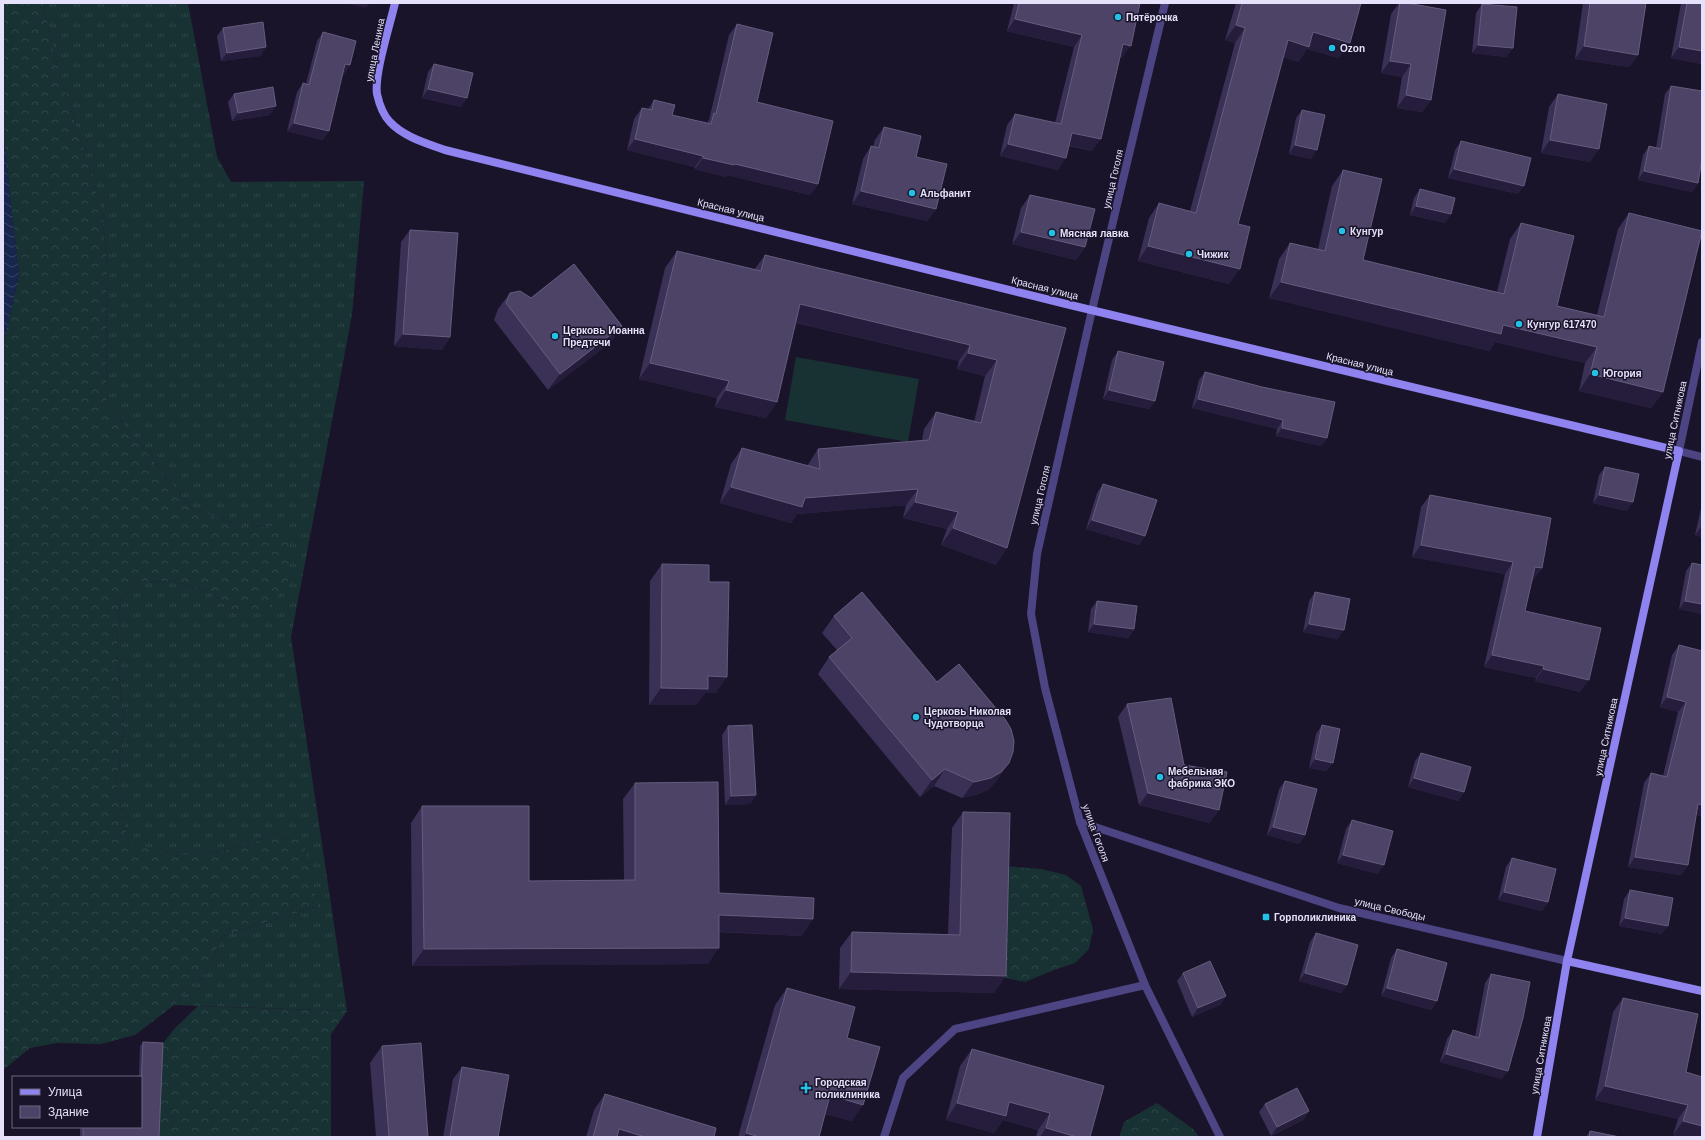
<svg xmlns="http://www.w3.org/2000/svg" width="1705" height="1140" font-family="Helvetica,sans-serif">
  <style>
    .grass { fill: url(#grass-tufts) }
    .forest { fill: url(#forest-crowns) }
    .pitch { fill: #183233 }
    .water { fill: url(#water-waves) }
    .lines { fill: none; stroke-linecap: round; stroke-linejoin: round }
    .minor { stroke: #4d4583; stroke-width: 8 }
    .tertiary { stroke: #4d4583; stroke-width: 8 }
    .secondary { stroke: #8f83f0; stroke-width: 8 }
    .wall { fill: #3b3055 }
    .shaded-wall { fill: #261d3c }
    .building { fill: #4d4366; stroke: #655c7e }
    .poi-dot { fill: #23c1e5; stroke: #1a142a; stroke-width: 1.5 }
    .labels { text-anchor: middle; dominant-baseline: central; stroke-width: 3; stroke-linejoin: round; paint-order: stroke }
    .poi-label { font-size: 10px; font-weight: bold; fill: #e6e1fb; stroke: #1a142a; text-anchor: start }
    .street-label { font-size: 10px; fill: #e6e1fb; stroke: #1a142a }
  </style>
  <defs>
    <pattern id="grass-tufts" width="24" height="20" patternUnits="userSpaceOnUse"><rect width="24" height="20" fill="#183233"/><path d="M3 7l-1-3M5 7V3M7 7l1-3M15 17l-1-3M17 17v-4M19 17l1-3" fill="none" stroke="#2e4647"/></pattern>
    <pattern id="forest-crowns" width="20" height="18" patternUnits="userSpaceOnUse"><rect width="20" height="18" fill="#183233"/><path d="M2 6a3 3 0 1 1 6 0M12 15a3 3 0 1 1 6 0" fill="none" stroke="#2e4647"/></pattern>
    <pattern id="water-waves" width="16" height="10" patternUnits="userSpaceOnUse"><rect width="16" height="10" fill="#16264c"/><path d="M0 5q4-4 8 0t8 0" fill="none" stroke="#384567"/></pattern>
  </defs>
  <rect width="100%" height="100%" fill="#1a142a"/>
  <path class="grass" d="M43 3H188L217 157 231 182 364 181 352 315 291 637 347 1011 174 1005 205 974 223 936 318 906 279 832 256 841 222 851 179 856 128 842 116 784 124 725 117 654 119 601 137 582 173 581 211 593 237 613 279 526 244 527 191 508 106 402 107 265 102 211 56 60Z"/>
  <g class="forest">
    <path d="M3 3H43L56 60 102 211 107 265 106 402 191 508 244 527 279 526 290 538 289 579 268 608 237 613 211 593 173 581 137 582 119 601 117 654 124 725 116 784 128 841 179 856 222 851 256 841 279 832 303 840 318 906 223 936 205 974 174 1005 135 1035 101 1044 57 1043 30 1048 3 1070V346L19 275 3 131Z"/>
    <path d="M1004 866 1041 869 1066 875 1081 886 1093 929 1089 949 1075 963 1054 970 1025 982 1001 977Z"/>
    <path d="M198 1006 347 1011 331 1034V1137H156L160 1047 175 1028Z"/>
    <path d="M1157 1103 1193 1129 1199 1137H1119L1124 1122Z"/>
  </g>
  <path class="pitch" d="M796 357 919 379 908 442 785 420Z"/>
  <path class="water" d="M3 131 19 275 3 346Z"/>
  <g class="lines">
    <g class="minor">
      <path d="M1702 342 1679 451 1702 457"/>
      <path d="M884 1137 903 1078 955 1029 1145 985"/>
    </g>
    <g class="tertiary">
      <path d="M1165 3 1092 310 1037 554 1031 614 1045 688 1080 822 1145 985 1220 1137"/>
      <path d="M1080 822 1339 908 1567 961"/>
    </g>
    <g class="secondary">
      <path d="M395 3C390 25 374 74 377 94 379 103 383 115 390 122 404 137 426 143 445 150L1066 304 1679 451 1567 961 1537 1137"/>
      <path d="M1567 961 1702 991"/>
    </g>
  </g>
  <g class="wall">
    <path d="M1014 3H1140L1122 58 1120 57 1092 151 1069 146 1058 170 1000 156 1007 125 1015 114 1055 123 1074 47 1007 31Z"/>
    <path d="M1236 3H1361L1339 58 1307 49 1298 62 1283 57 1238 224 1229 284 1138 261 1149 218 1159 203 1190 211 1235 43 1225 40Z"/>
    <path d="M1399 3H1407L1431 100 1422 112 1397 108 1402 77 1381 73 1391 14Z"/>
    <path d="M1583 3H1646L1638 55 1629 67 1575 59Z"/>
    <path d="M1681 3H1702V64L1671 58Z"/>
    <path d="M1482 4 1513 48 1506 57 1472 53 1476 13Z"/>
    <path d="M737 24 757 102 818 184 810 195 727 175 726 177 695 169V167L627 150 634 119 642 108 648 109 654 100 672 115 707 123 709 120 729 35Z"/>
    <path d="M223 28 266 47 260 56 221 61 217 36Z"/>
    <path d="M323 32 350 65 344 74 343 73 323 140 287 131 297 92 303 83 306 84 317 41Z"/>
    <path d="M434 64 461 107 422 98 428 72Z"/>
    <path d="M1671 86 1698 183 1692 192 1638 180 1643 155 1649 146 1656 148 1665 94Z"/>
    <path d="M234 94 270 115 232 121 228 102Z"/>
    <path d="M1558 94 1590 162 1541 153 1549 107Z"/>
    <path d="M1302 110 1311 159 1289 154 1296 118Z"/>
    <path d="M884 127 916 157 936 209 927 221 852 204 863 159 871 146 873 147 875 140Z"/>
    <path d="M1461 141 1518 194 1448 178 1455 150Z"/>
    <path d="M1343 170 1363 260 1497 292 1510 239 1521 223 1557 306 1597 315 1618 229 1629 213 1663 392 1651 408 1579 391 1585 363 1495 342 1489 351 1269 298 1279 259 1290 243 1318 249 1332 186Z"/>
    <path d="M1420 189 1445 223 1410 215 1414 198Z"/>
    <path d="M1030 195 1085 247 1076 260 1012 244 1021 208Z"/>
    <path d="M410 230 450 337 442 350 394 346 401 242Z"/>
    <path d="M677 251 754 270 765 255 1066 328 996 565 941 545 947 529 903 518 906 505 797 514 791 523 720 503 731 464 742 448 807 466 818 449 922 440 924 429 936 412 974 422 985 376 957 369 959 361 796 323 777 402 766 418 715 407 717 398 639 379 665 268Z"/>
    <path d="M510 293 531 298 622 326 610 343 548 390 494 320 498 309Z"/>
    <path d="M1118 351 1155 401 1149 409 1103 399 1112 360Z"/>
    <path d="M1205 372 1327 438 1321 446 1276 436 1277 429 1192 408 1199 380Z"/>
    <path d="M1605 467 1627 511 1593 503 1599 475Z"/>
    <path d="M1103 484 1145 536 1139 545 1086 529 1097 493Z"/>
    <path d="M1430 495 1542 568 1533 580H1532L1525 611 1580 692 1535 681 1536 678 1484 667 1505 574 1412 557 1421 507Z"/>
    <path d="M1702 504V537L1695 535Z"/>
    <path d="M1692 563 1702 614 1679 609 1686 571Z"/>
    <path d="M662 564 709 582 716 693H705L696 705H649L650 581Z"/>
    <path d="M1315 592 1338 639 1303 632 1309 601Z"/>
    <path d="M1097 601 1134 629 1128 638 1088 632 1091 609Z"/>
    <path d="M834 616 937 682 1009 763 997 780 989 789 979 794 962 798 934 786 920 797 818 674 829 657 837 650 822 633Z"/>
    <path d="M1679 645 1702 651V816L1696 815 1688 865 1681 875 1628 867 1644 783 1651 773 1663 776 1678 712 1660 707 1672 655Z"/>
    <path d="M1127 704 1184 765 1210 823 1139 805 1118 717Z"/>
    <path d="M1322 725 1327 771 1309 768 1316 734Z"/>
    <path d="M728 726 756 795 750 804 725 805 722 735Z"/>
    <path d="M1421 753 1464 792 1458 801 1408 787 1415 761Z"/>
    <path d="M1285 781 1305 835 1299 844 1267 835 1279 789Z"/>
    <path d="M635 783 719 893 802 936 719 932 708 964 412 966 411 823 422 806 529 881 624 880 623 799Z"/>
    <path d="M963 812 994 993 839 989 840 948 852 932 948 934 952 828Z"/>
    <path d="M1352 820 1378 874 1337 863 1346 829Z"/>
    <path d="M1512 858 1548 902 1542 911 1498 900 1506 867Z"/>
    <path d="M1630 890 1662 934 1619 926 1624 899Z"/>
    <path d="M1316 933 1347 985 1341 993 1299 981 1310 942Z"/>
    <path d="M1397 949 1437 1001 1431 1010 1381 996 1391 958Z"/>
    <path d="M1183 973 1226 996 1220 1005 1192 1017 1177 981Z"/>
    <path d="M1491 974 1502 1079 1440 1062 1447 1039 1453 1030 1475 1037 1485 983Z"/>
    <path d="M787 988 847 1038 852 1121 825 1114 819 1137H738L775 1005Z"/>
    <path d="M1623 998 1686 1072 1702 1137H1681L1673 1135 1678 1119 1595 1100 1613 1012Z"/>
    <path d="M143 1042 159 1137H80V1127H141V1077H139L140 1046Z"/>
    <path d="M382 1046 428 1137H376L370 1063Z"/>
    <path d="M972 1049 1090 1137H1036L1038 1130 1003 1120 994 1133 946 1120 960 1066Z"/>
    <path d="M462 1067 498 1137H443L453 1079Z"/>
    <path d="M605 1094 714 1137H586L594 1110Z"/>
    <path d="M1265 1104 1309 1111 1303 1120 1271 1136 1259 1112Z"/>
    <path d="M1590 1131 1620 1137H1586Z"/>
  </g>
  <g class="shaded-wall">
    <path d="M344 3H369L366 8Z"/>
    <path d="M1015 19 1082 35 1074 47 1007 31Z"/>
    <path d="M1236 25 1245 28 1235 43 1225 40Z"/>
    <path d="M1313 32 1350 43 1339 58 1307 49 1298 62 1277 56 1288 40Z"/>
    <path d="M1123 44 1131 46 1122 58 1115 56Z"/>
    <path d="M1478 45 1513 48 1506 57 1472 53Z"/>
    <path d="M1584 46 1638 55 1629 67 1575 59Z"/>
    <path d="M266 47 260 56 221 61 227 53Z"/>
    <path d="M1679 47 1702 51V64L1671 58Z"/>
    <path d="M1390 61 1411 64 1402 77 1381 73Z"/>
    <path d="M345 64 350 65 344 74 339 72Z"/>
    <path d="M428 89 467 98 461 107 422 98Z"/>
    <path d="M1406 95 1431 100 1422 112 1397 108Z"/>
    <path d="M276 106 270 115 232 121 238 113Z"/>
    <path d="M294 123 329 131 323 140 287 131Z"/>
    <path d="M1072 133 1101 139 1092 151 1064 144Z"/>
    <path d="M635 139 703 156 695 167 627 150Z"/>
    <path d="M1550 140 1599 149 1590 162 1541 153Z"/>
    <path d="M1008 144 1066 158 1058 170 1000 156Z"/>
    <path d="M1295 145 1317 150 1311 159 1289 154Z"/>
    <path d="M703 158 735 164 818 184 810 195 727 175 726 177 695 169Z"/>
    <path d="M1454 169 1524 186 1518 194 1448 178Z"/>
    <path d="M1644 171 1698 183 1692 192 1638 180Z"/>
    <path d="M861 191 936 209 927 221 852 204Z"/>
    <path d="M1416 206 1451 214 1445 223 1410 215Z"/>
    <path d="M1021 232 1085 247 1076 260 1012 244Z"/>
    <path d="M1148 246 1240 269 1229 284 1138 261Z"/>
    <path d="M1281 282 1503 325 1597 347 1585 363 1495 342 1489 351 1269 298Z"/>
    <path d="M800 304 970 345 959 361 789 321Z"/>
    <path d="M622 326 610 343 548 390 560 374Z"/>
    <path d="M403 334 450 337 442 350 394 346Z"/>
    <path d="M968 353 997 360 985 376 957 369Z"/>
    <path d="M650 363 729 381 717 398 639 379Z"/>
    <path d="M1590 374 1663 392 1651 408 1579 391Z"/>
    <path d="M726 390 777 402 766 418 715 407Z"/>
    <path d="M1109 390 1155 401 1149 409 1103 399Z"/>
    <path d="M1198 399 1283 420 1277 429 1192 408Z"/>
    <path d="M1282 428 1327 438 1321 446 1276 436Z"/>
    <path d="M731 487 805 498 918 489 906 505 797 514 791 523 720 503Z"/>
    <path d="M1599 495 1633 502 1627 511 1593 503Z"/>
    <path d="M915 502 958 512 947 529 903 518Z"/>
    <path d="M1092 520 1145 536 1139 545 1086 529Z"/>
    <path d="M1701 527H1702V537L1695 535Z"/>
    <path d="M953 528 1007 548 996 565 941 545Z"/>
    <path d="M1421 545 1513 562 1505 574 1412 557Z"/>
    <path d="M1535 567 1542 568 1533 580 1527 579Z"/>
    <path d="M1685 601 1702 604V614L1679 609Z"/>
    <path d="M1094 624 1134 629 1128 638 1088 632Z"/>
    <path d="M1309 624 1344 630 1338 639 1303 632Z"/>
    <path d="M1492 655 1544 666 1536 678 1484 667Z"/>
    <path d="M1543 669 1589 680 1580 692 1535 681Z"/>
    <path d="M708 676 727 677 716 693H705L696 705H649L661 688Z"/>
    <path d="M1667 697 1686 702 1678 712 1660 707Z"/>
    <path d="M1315 759 1333 763 1327 771 1309 768Z"/>
    <path d="M1009 763 997 780 989 789 979 794 962 798 974 782Z"/>
    <path d="M945 769 934 786 920 797 932 780Z"/>
    <path d="M1414 778 1464 792 1458 801 1408 787Z"/>
    <path d="M1148 793 1219 810 1210 823 1139 805Z"/>
    <path d="M756 795 750 804 725 805 731 796Z"/>
    <path d="M1698 804 1702 805V816L1691 814Z"/>
    <path d="M1273 827 1305 835 1299 844 1267 835Z"/>
    <path d="M1343 855 1384 865 1378 874 1337 863Z"/>
    <path d="M1635 857 1688 865 1681 875 1628 867Z"/>
    <path d="M1504 892 1548 902 1542 911 1498 900Z"/>
    <path d="M719 915 813 919 802 936 708 931Z"/>
    <path d="M1625 918 1668 926 1662 934 1619 926Z"/>
    <path d="M719 948 708 964 412 966 424 949Z"/>
    <path d="M851 972 1006 976 994 993 839 989Z"/>
    <path d="M1305 973 1347 985 1341 993 1299 981Z"/>
    <path d="M1387 988 1437 1001 1431 1010 1381 996Z"/>
    <path d="M1226 996 1220 1005 1192 1017 1198 1008Z"/>
    <path d="M1446 1054 1508 1071 1502 1079 1440 1062Z"/>
    <path d="M1605 1086 1688 1105 1678 1119 1595 1100Z"/>
    <path d="M830 1095 863 1105 852 1121 819 1112Z"/>
    <path d="M1009 1102 1050 1113 1038 1130 1003 1120 994 1133 946 1120 957 1103Z"/>
    <path d="M1309 1111 1303 1120 1271 1136 1277 1127Z"/>
    <path d="M1683 1121 1702 1126V1137H1681L1673 1135Z"/>
    <path d="M1046 1128 1077 1137H1040Z"/>
    <path d="M619 1129 645 1137H614Z"/>
    <path d="M746 1133 759 1137H744Z"/>
  </g>
  <g class="building">
    <path d="M1019 3H1140L1131 46 1123 44 1101 139 1072 133 1066 158 1008 144 1015 114 1061 124 1082 35 1015 19Z"/>
    <path d="M1242 3H1361L1350 43 1313 32 1309 47 1288 40 1238 224 1250 227 1240 269 1148 246 1159 203 1196 213 1245 28 1236 25Z"/>
    <path d="M1400 3H1407L1446 10 1431 100 1406 95 1411 64 1390 61Z"/>
    <path d="M1590 3H1646L1638 55 1584 46Z"/>
    <path d="M1687 3H1702V51L1679 47Z"/>
    <path d="M1482 4 1517 7 1513 48 1478 45Z"/>
    <path d="M263 22 266 47 227 53 223 28Z"/>
    <path d="M737 24 773 33 757 102 833 121 818 184 735 164 734 165 703 158V156L635 139 642 108 652 110 654 100 675 105 672 115 711 124 714 113 716 114Z"/>
    <path d="M323 32 356 41 350 65 345 64 329 131 294 123 303 83 309 85Z"/>
    <path d="M434 64 473 73 467 98 428 89Z"/>
    <path d="M1671 86 1702 91V159L1698 183 1644 171 1649 146 1661 149Z"/>
    <path d="M273 87 276 106 238 113 234 94Z"/>
    <path d="M1558 94 1607 104 1599 149 1550 140Z"/>
    <path d="M1302 110 1325 115 1317 150 1295 145Z"/>
    <path d="M884 127 921 136 916 157 947 164 936 209 861 191 871 146 879 148Z"/>
    <path d="M1461 141 1531 158 1524 186 1454 169Z"/>
    <path d="M1343 170 1382 179 1363 260 1504 294 1521 223 1574 236 1557 306 1604 317 1629 213 1702 231 1663 392 1590 374 1597 347 1503 325 1501 334 1281 282 1290 243 1325 251Z"/>
    <path d="M1420 189 1455 198 1451 214 1416 206Z"/>
    <path d="M1030 195 1095 209 1085 247 1021 232Z"/>
    <path d="M410 230 458 233 450 337 403 334Z"/>
    <path d="M677 251 761 271 765 255 1066 328 1007 548 953 528 958 512 915 502 918 489 805 498 802 507 731 487 742 448 820 469 818 449 929 440 936 412 981 423 997 360 968 353 970 345 800 304 777 402 726 390 729 381 650 363Z"/>
    <path d="M574 264 622 326 560 374 506 303 510 293 520 291 531 298Z"/>
    <path d="M1118 351 1164 362 1155 401 1109 390Z"/>
    <path d="M1205 372 1262 387 1335 402 1327 438 1282 428 1283 420 1198 399Z"/>
    <path d="M1605 467 1639 474 1633 502 1599 495Z"/>
    <path d="M1103 484 1157 500 1145 536 1092 520Z"/>
    <path d="M1430 495 1551 518 1542 568 1535 567 1525 611 1601 628 1589 680 1543 669 1544 666 1492 655 1513 562 1421 545Z"/>
    <path d="M1692 563 1702 565V604L1685 601Z"/>
    <path d="M662 564 709 565V582H729L727 677 708 676V689L661 688Z"/>
    <path d="M862 592 937 682 959 664 1005 719 1011 729 1014 741 1013 752 1009 763 1001 772 991 778 974 782 945 769 932 780 829 657 852 638 834 616Z"/>
    <path d="M1315 592 1350 599 1344 630 1309 624Z"/>
    <path d="M1097 601 1137 606 1134 629 1094 624Z"/>
    <path d="M1679 645 1702 651V805L1698 804 1688 865 1635 857 1651 773 1667 777 1686 702 1667 697Z"/>
    <path d="M1171 698 1184 765 1227 772 1219 810 1148 793 1127 704Z"/>
    <path d="M752 725 756 795 731 796 728 726Z"/>
    <path d="M1322 725 1340 729 1333 763 1315 759Z"/>
    <path d="M1421 753 1471 767 1464 792 1414 778Z"/>
    <path d="M1285 781 1317 789 1305 835 1273 827Z"/>
    <path d="M718 782 719 893 814 898 813 919 719 915V948L424 949 422 806H529V881L635 880V783Z"/>
    <path d="M963 812 1010 813 1006 976 851 972 852 932 960 935Z"/>
    <path d="M1352 820 1393 831 1384 865 1343 855Z"/>
    <path d="M1512 858 1556 869 1548 902 1504 892Z"/>
    <path d="M1630 890 1673 898 1668 926 1625 918Z"/>
    <path d="M1316 933 1358 945 1347 985 1305 973Z"/>
    <path d="M1397 949 1447 963 1437 1001 1387 988Z"/>
    <path d="M1210 961 1226 996 1198 1008 1183 973Z"/>
    <path d="M1491 974 1530 982 1523 1018 1508 1071 1446 1054 1453 1030 1479 1038Z"/>
    <path d="M787 988 855 1007 847 1038 880 1047 863 1105 830 1095 819 1137H759L746 1133Z"/>
    <path d="M1623 998 1698 1014 1686 1072 1702 1077V1126L1683 1121 1688 1105 1605 1086Z"/>
    <path d="M143 1042 163 1043 159 1137H83V1127H141V1088Z"/>
    <path d="M421 1043 428 1137H389L382 1046Z"/>
    <path d="M972 1049 1104 1086 1090 1137H1077L1046 1128 1050 1113 1009 1102 1006 1116 957 1103Z"/>
    <path d="M462 1067 509 1075 498 1137H450Z"/>
    <path d="M1297 1088 1309 1111 1277 1127 1265 1104Z"/>
    <path d="M605 1094 716 1128 714 1137H645L619 1129 617 1137H593Z"/>
    <path d="M1590 1131 1620 1137H1589Z"/>
  </g>
  <g class="poi-dot">
    <circle cx="1118" cy="17" r="4"/>
    <circle cx="1332" cy="48" r="4"/>
    <circle cx="912" cy="193" r="4"/>
    <circle cx="1342" cy="231" r="4"/>
    <circle cx="1052" cy="233" r="4"/>
    <circle cx="1189" cy="254" r="4"/>
    <circle cx="1519" cy="324" r="4"/>
    <circle cx="555" cy="336" r="4"/>
    <circle cx="1595" cy="373" r="4"/>
    <circle cx="916" cy="717" r="4"/>
    <circle cx="1160" cy="777" r="4"/>
    <rect x="1262" y="913" width="8" height="8" rx="2"/>
    <path d="M804 1082h4v4h4v4h-4v4h-4v-4h-4v-4h4z"/>
  </g>
  <g class="labels">
    <g class="poi-label">
      <text x="1126" y="17">Пятёрочка</text>
      <text x="1340" y="48">Ozon</text>
      <text x="920" y="193">Альфанит</text>
      <text x="1350" y="231">Кунгур</text>
      <text x="1060" y="233">Мясная лавка</text>
      <text x="1197" y="254">Чижик</text>
      <text x="1527" y="324">Кунгур 617470</text>
      <text x="563" y="330">Церковь Иоанна<tspan x="563" dy="12">Предтечи</tspan></text>
      <text x="1603" y="373">Югория</text>
      <text x="924" y="711">Церковь Николая<tspan x="924" dy="12">Чудотворца</tspan></text>
      <text x="1168" y="771">Мебельная<tspan x="1168" dy="12">фабрика ЭКО</tspan></text>
      <text x="1274" y="917">Горполиклиника</text>
      <text x="815" y="1082">Городская<tspan x="815" dy="12">поликлиника</tspan></text>
    </g>
    <g class="street-label">
      <text transform="translate(375 50) rotate(-79)">улица Ленина</text>
      <text transform="translate(1113 179) rotate(-77)">улица Гоголя</text>
      <text transform="translate(731 210) rotate(14)">Красная улица</text>
      <text transform="translate(1045 288) rotate(14)">Красная улица</text>
      <text transform="translate(1360 364) rotate(14)">Красная улица</text>
      <text transform="translate(1675 420) rotate(-78)">улица Ситникова</text>
      <text transform="translate(1040 495) rotate(-77)">улица Гоголя</text>
      <text transform="translate(1606 737) rotate(-78)">улица Ситникова</text>
      <text transform="translate(1096 833) rotate(70)">улица Гоголя</text>
      <text transform="translate(1390 909) rotate(13)">улица Свободы</text>
      <text transform="translate(1541 1055) rotate(-80)">улица Ситникова</text>
    </g>
  </g>
  <rect width="1705" height="1140" fill="none" stroke="#e6e1fb" stroke-width="8"/>
  <rect x="12" y="1076" width="130" height="52" fill="#1a142a" stroke="#6c667e"/>
  <rect x="20" y="1089" width="20" height="6" fill="#8f83f0" stroke="#6c667e"/>
  <text x="48" y="1096" font-size="12" fill="#e6e1fb">Улица</text>
  <rect x="20" y="1106" width="20" height="12" fill="#4d4366" stroke="#6c667e"/>
  <text x="48" y="1116" font-size="12" fill="#e6e1fb">Здание</text>
</svg>
